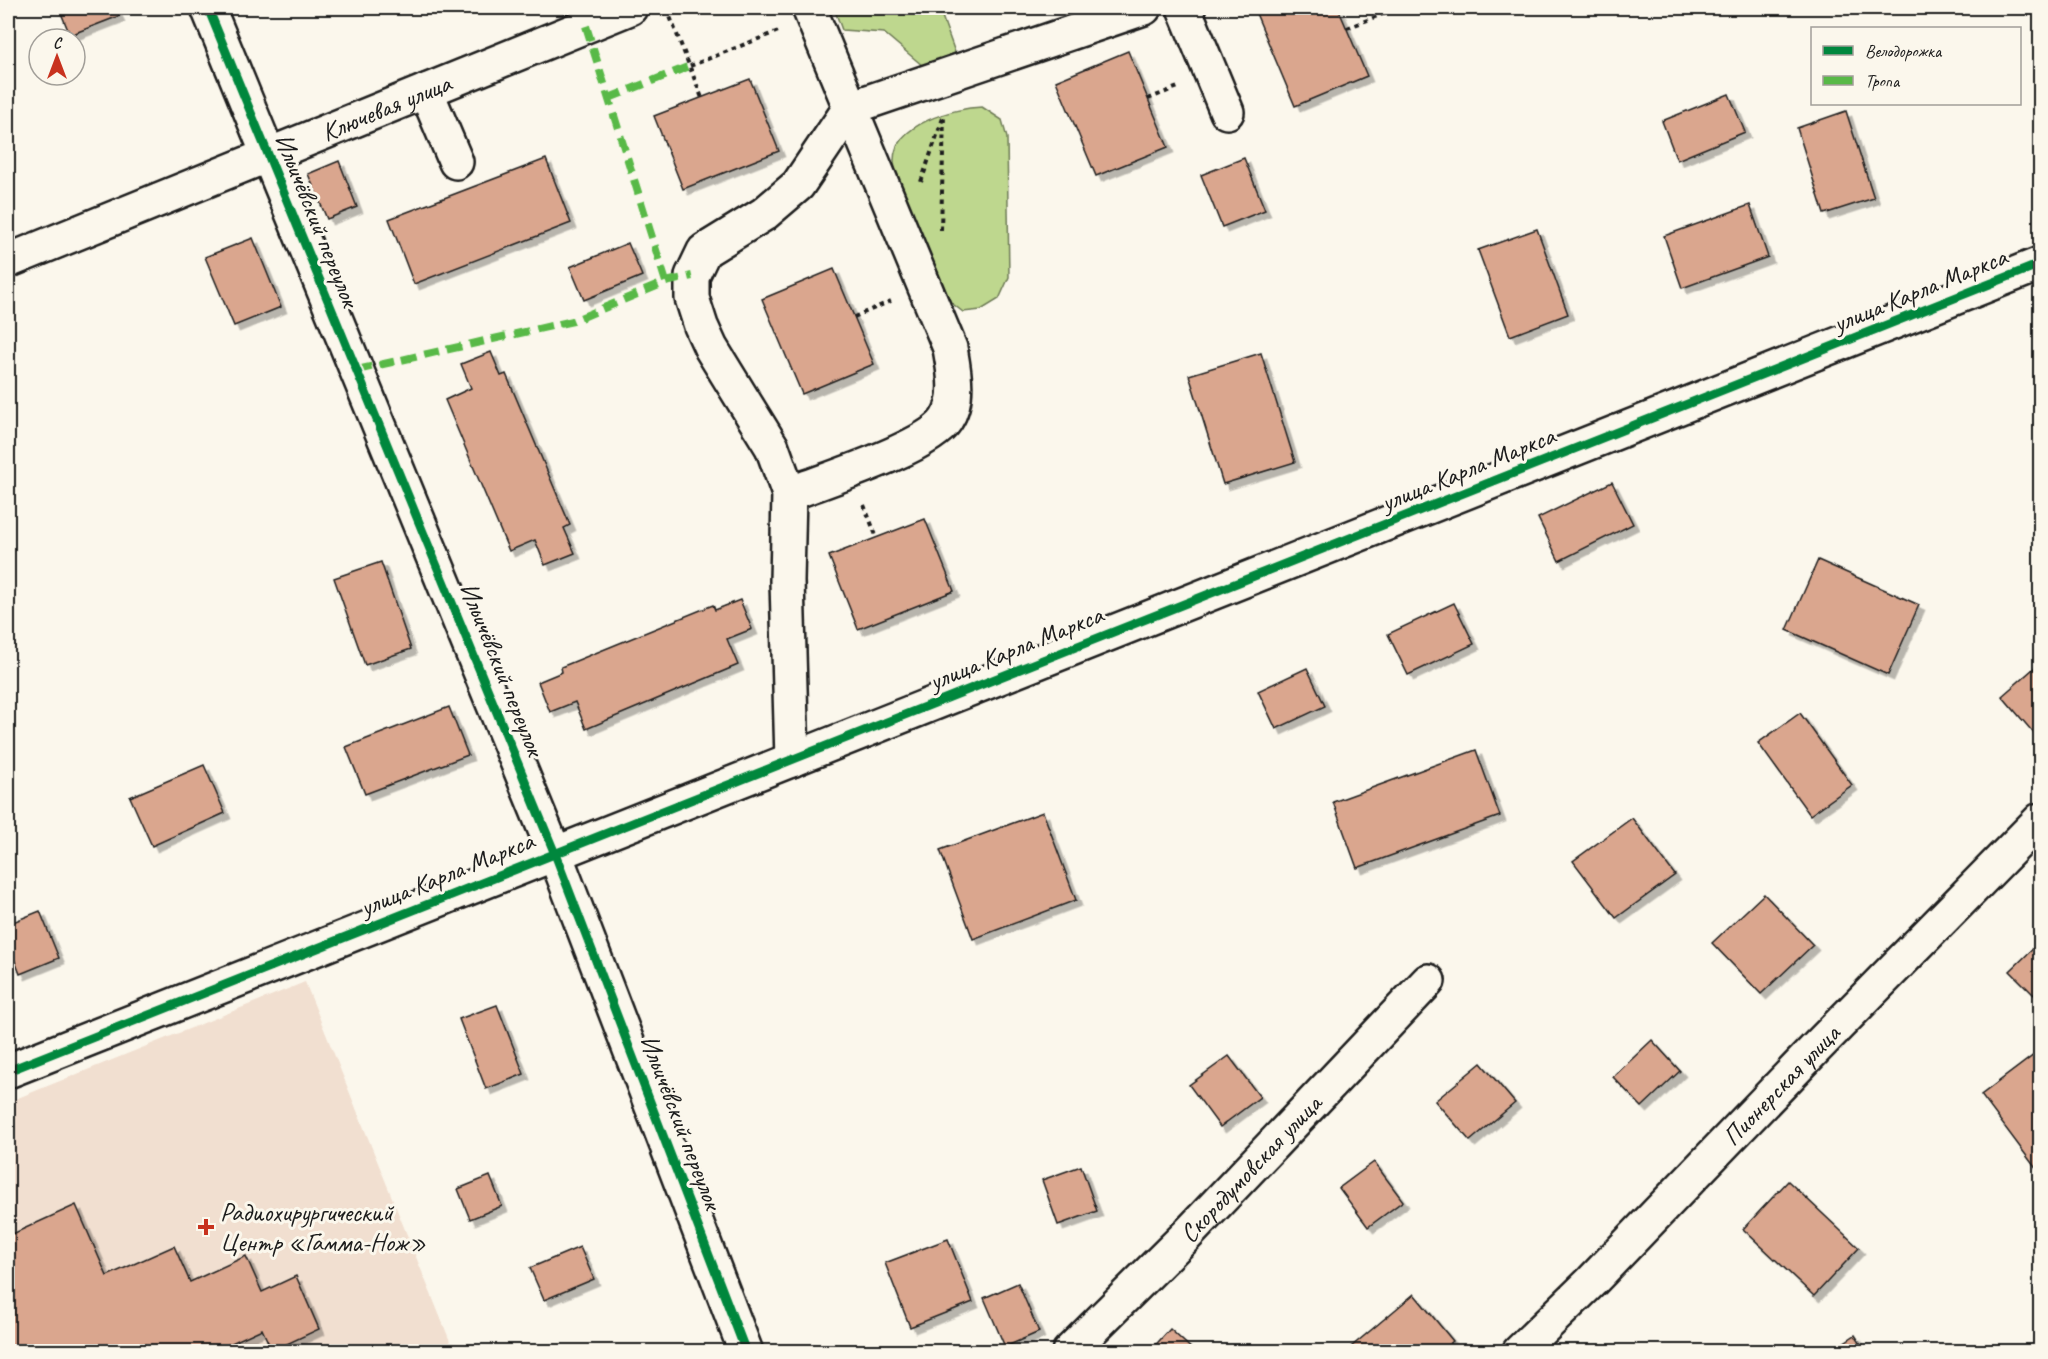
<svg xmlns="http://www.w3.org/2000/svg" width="2048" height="1359" font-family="Caveat,sans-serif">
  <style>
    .built { fill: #f1dfd0 }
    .green { fill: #bed78e; stroke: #6d7a55; stroke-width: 1.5 }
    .building { fill: #daa68e; stroke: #1c1c1c; stroke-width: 1.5; filter: url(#shadow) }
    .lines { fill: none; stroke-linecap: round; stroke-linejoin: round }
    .minor-casing { stroke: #1c1c1c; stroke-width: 38 }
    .path { stroke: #1c1c1c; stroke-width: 4; stroke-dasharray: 4.5 4.5; stroke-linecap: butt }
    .minor { stroke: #fbf7ec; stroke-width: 33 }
    .quiet { stroke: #58b947; stroke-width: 8; stroke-dasharray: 15 8; stroke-linecap: butt }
    .cycleway-casing { stroke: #fbf7ec; stroke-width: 13 }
    .cycleway { stroke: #00873e; stroke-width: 9 }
    .poi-dot { fill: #c8321e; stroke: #fbf7ec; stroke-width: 2 }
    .labels { text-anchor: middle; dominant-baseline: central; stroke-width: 6; stroke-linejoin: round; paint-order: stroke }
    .street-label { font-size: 26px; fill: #1c1c1c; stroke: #fbf7ec }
    .poi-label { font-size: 26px; fill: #1c1c1c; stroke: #fbf7ec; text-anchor: start }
  </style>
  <defs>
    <filter id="shadow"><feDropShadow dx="5.5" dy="5.5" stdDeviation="0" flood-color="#0004"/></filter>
  </defs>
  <rect width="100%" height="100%" fill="#fbf7ec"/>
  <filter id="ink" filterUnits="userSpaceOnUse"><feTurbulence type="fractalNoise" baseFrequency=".0167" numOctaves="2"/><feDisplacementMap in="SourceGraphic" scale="12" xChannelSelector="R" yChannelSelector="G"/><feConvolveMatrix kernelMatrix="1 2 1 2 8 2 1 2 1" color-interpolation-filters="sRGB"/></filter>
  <g filter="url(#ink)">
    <path class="built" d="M305 982 454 1351 8 1352V1102Z"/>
    <g class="green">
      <path d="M834 8H939L956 55 923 66 884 33 842 30Z"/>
      <path d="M982 107 1002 120 1007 138 1009 277 999 299 981 310 963 312 949 301 897 178C896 173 894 166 894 160 894 124 954 108 982 107Z"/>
    </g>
    <g class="building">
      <path d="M59 8H115L119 16 70 35Z"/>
      <path d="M1263 8H1338L1367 76 1295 106 1255 11Z"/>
      <path d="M1128 51 1168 147 1096 176 1056 81Z"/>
      <path d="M750 79 779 151 683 189 654 116Z"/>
      <path d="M1729 94 1745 132 1677 160 1662 121Z"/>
      <path d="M1846 111 1874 198 1824 214 1797 128Z"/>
      <path d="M1244 158 1265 210 1222 227 1201 175Z"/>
      <path d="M546 159 571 223 414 284 389 219Z"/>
      <path d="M339 161 357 207 327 219 308 174Z"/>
      <path d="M1750 205 1768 257 1682 288 1664 236Z"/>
      <path d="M1537 229 1568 314 1510 336 1478 250Z"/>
      <path d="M253 238 281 307 234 326 205 257Z"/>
      <path d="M628 243 642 276 584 300 570 267Z"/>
      <path d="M834 269 874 364 802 394 762 299Z"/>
      <path d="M491 352 501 376 506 374 570 525 564 528 575 553 545 565 535 540 509 551 445 400 471 388 461 364Z"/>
      <path d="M1261 353 1295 462 1223 484 1189 375Z"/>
      <path d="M1612 482 1633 524 1559 561 1538 518Z"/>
      <path d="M925 519 954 591 858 629 829 556Z"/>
      <path d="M1818 560 1919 605 1888 675 1787 630Z"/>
      <path d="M381 562 411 649 365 665 334 578Z"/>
      <path d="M740 600 752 629 727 639 738 665 586 729 575 702 550 712 538 682 562 672 561 667 713 605 715 610Z"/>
      <path d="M1454 603 1474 644 1408 675 1388 634Z"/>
      <path d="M2040 663V734L2037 737 2002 696Z"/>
      <path d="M1307 668 1325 706 1276 729 1258 691Z"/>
      <path d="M449 707 468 755 365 794 346 747Z"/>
      <path d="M1800 713 1852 785 1810 815 1758 743Z"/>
      <path d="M1476 750 1500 816 1357 868 1333 802Z"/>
      <path d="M204 765 225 813 152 846 130 797Z"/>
      <path d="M1043 812 1076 900 973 939 940 850Z"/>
      <path d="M1632 818 1675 875 1616 918 1573 861Z"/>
      <path d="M1764 894 1813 945 1761 994 1712 943Z"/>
      <path d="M40 911 59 958 20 974 8 943V924Z"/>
      <path d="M2040 942V988L2034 995 2010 971Z"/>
      <path d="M497 1005 524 1074 486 1089 459 1019Z"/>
      <path d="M1652 1040 1680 1071 1642 1107 1613 1077Z"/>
      <path d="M2038 1052 2040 1056V1174L1981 1095Z"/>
      <path d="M1229 1056 1260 1097 1220 1127 1189 1085Z"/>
      <path d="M1481 1063 1515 1103 1470 1141 1435 1101Z"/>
      <path d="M1374 1162 1403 1201 1368 1227 1339 1188Z"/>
      <path d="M1081 1166 1097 1211 1058 1225 1042 1180Z"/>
      <path d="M490 1176 502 1206 470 1219 458 1189Z"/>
      <path d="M1788 1181 1859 1248 1814 1296 1743 1229Z"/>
      <path d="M76 1205 107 1276 174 1246 190 1282 246 1256 262 1292 296 1276 319 1329 272 1351 262 1329 212 1352H8V1236Z"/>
      <path d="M948 1239 973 1302 910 1327 885 1263Z"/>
      <path d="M580 1247 594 1279 544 1300 530 1268Z"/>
      <path d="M1018 1283 1039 1332 1005 1347 984 1298Z"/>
      <path d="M1414 1294 1453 1341 1440 1352H1345Z"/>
      <path d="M1170 1329 1195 1352H1149Z"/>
      <path d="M1855 1335 1866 1352H1840L1837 1347Z"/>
    </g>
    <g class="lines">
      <defs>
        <g id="minor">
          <path d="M208 8 555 854 746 1352"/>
          <path d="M1184 8 1227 112"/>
          <path d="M426 91 456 162"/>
          <path id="s1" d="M8 261 630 8"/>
          <path d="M789 494C824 480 928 448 946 420 960 399 954 371 950 348L809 8"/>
          <path d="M792 760 787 581 789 494 772 447 711 348 701 326 692 298V276L704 251 764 214 798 185 850 108 1144 8"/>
          <path d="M8 1071 2040 264"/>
          <path id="s2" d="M1069 1352 1186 1236 1428 981"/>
          <path id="s3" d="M1519 1352 1592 1281 1815 1049 2040 820"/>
        </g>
      </defs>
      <use href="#minor" class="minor-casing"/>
      <g class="path">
        <path d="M667 9 702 98"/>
        <path d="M1347 28 1398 8"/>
        <path d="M690 66 781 30"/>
        <path d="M1148 99 1178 87"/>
        <path d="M921 182 943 118"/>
        <path d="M941 230 944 115"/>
        <path d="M854 317 891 301"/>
        <path d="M864 505 877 538"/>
      </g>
      <use href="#minor" class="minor"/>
      <g class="quiet">
        <path d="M586 26 666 282"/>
        <path d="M609 98 690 66"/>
        <path d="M357 370 573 321 666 282 692 276"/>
      </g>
      <defs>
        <g id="cycleway">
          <path d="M208 8 555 854 746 1352"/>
          <path d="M8 1071 2040 264"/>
        </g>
      </defs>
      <use href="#cycleway" class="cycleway-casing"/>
      <use href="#cycleway" class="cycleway"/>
    </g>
  </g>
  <path class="poi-dot" d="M203 1218h6v6h6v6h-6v6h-6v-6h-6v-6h6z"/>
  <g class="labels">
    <g class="street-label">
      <text stroke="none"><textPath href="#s1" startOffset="408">Ключевая улица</textPath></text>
      <text transform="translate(317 220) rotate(68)">Ильичёвский переулок</text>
      <text transform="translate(1920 290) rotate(-22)">улица Карла Маркса</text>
      <text transform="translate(1468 469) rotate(-22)">улица Карла Маркса</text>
      <text transform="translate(1016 648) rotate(-22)">улица Карла Маркса</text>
      <text transform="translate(502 669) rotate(68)">Ильичёвский переулок</text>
      <text transform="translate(447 874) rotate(-22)">улица Карла Маркса</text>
      <text stroke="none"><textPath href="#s3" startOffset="374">Пионерская улица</textPath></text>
      <text transform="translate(681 1122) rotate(69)">Ильичёвский переулок</text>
      <text stroke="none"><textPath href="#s2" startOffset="258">Скородумовская улица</textPath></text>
    </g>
    <g class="poi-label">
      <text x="220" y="1212">Радиохирургический<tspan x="220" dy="30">Центр «Гамма-Нож»</tspan></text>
    </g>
  </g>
  <rect width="2048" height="1359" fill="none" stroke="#fbf7ec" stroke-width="30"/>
  <rect x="15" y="15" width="2018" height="1329" fill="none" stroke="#1c1c1c" stroke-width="2" filter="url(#ink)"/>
  <rect x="1811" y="27" width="210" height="78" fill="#fbf7ec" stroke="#a29f99" stroke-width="1.5"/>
  <rect x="1823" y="46" width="30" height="9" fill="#00873e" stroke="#a29f99" stroke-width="1.5"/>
  <text x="1865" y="57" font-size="18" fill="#1c1c1c">Велодорожка</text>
  <rect x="1823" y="76" width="30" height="9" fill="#58b947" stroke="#a29f99" stroke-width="1.5"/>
  <text x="1865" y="87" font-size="18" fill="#1c1c1c">Тропа</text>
  <g transform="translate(57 57)"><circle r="28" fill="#fbf7ec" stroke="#a29f99" stroke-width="1.5"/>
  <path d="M0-4.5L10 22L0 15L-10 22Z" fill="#c8321e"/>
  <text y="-9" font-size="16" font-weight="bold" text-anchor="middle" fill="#1c1c1c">С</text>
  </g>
</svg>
